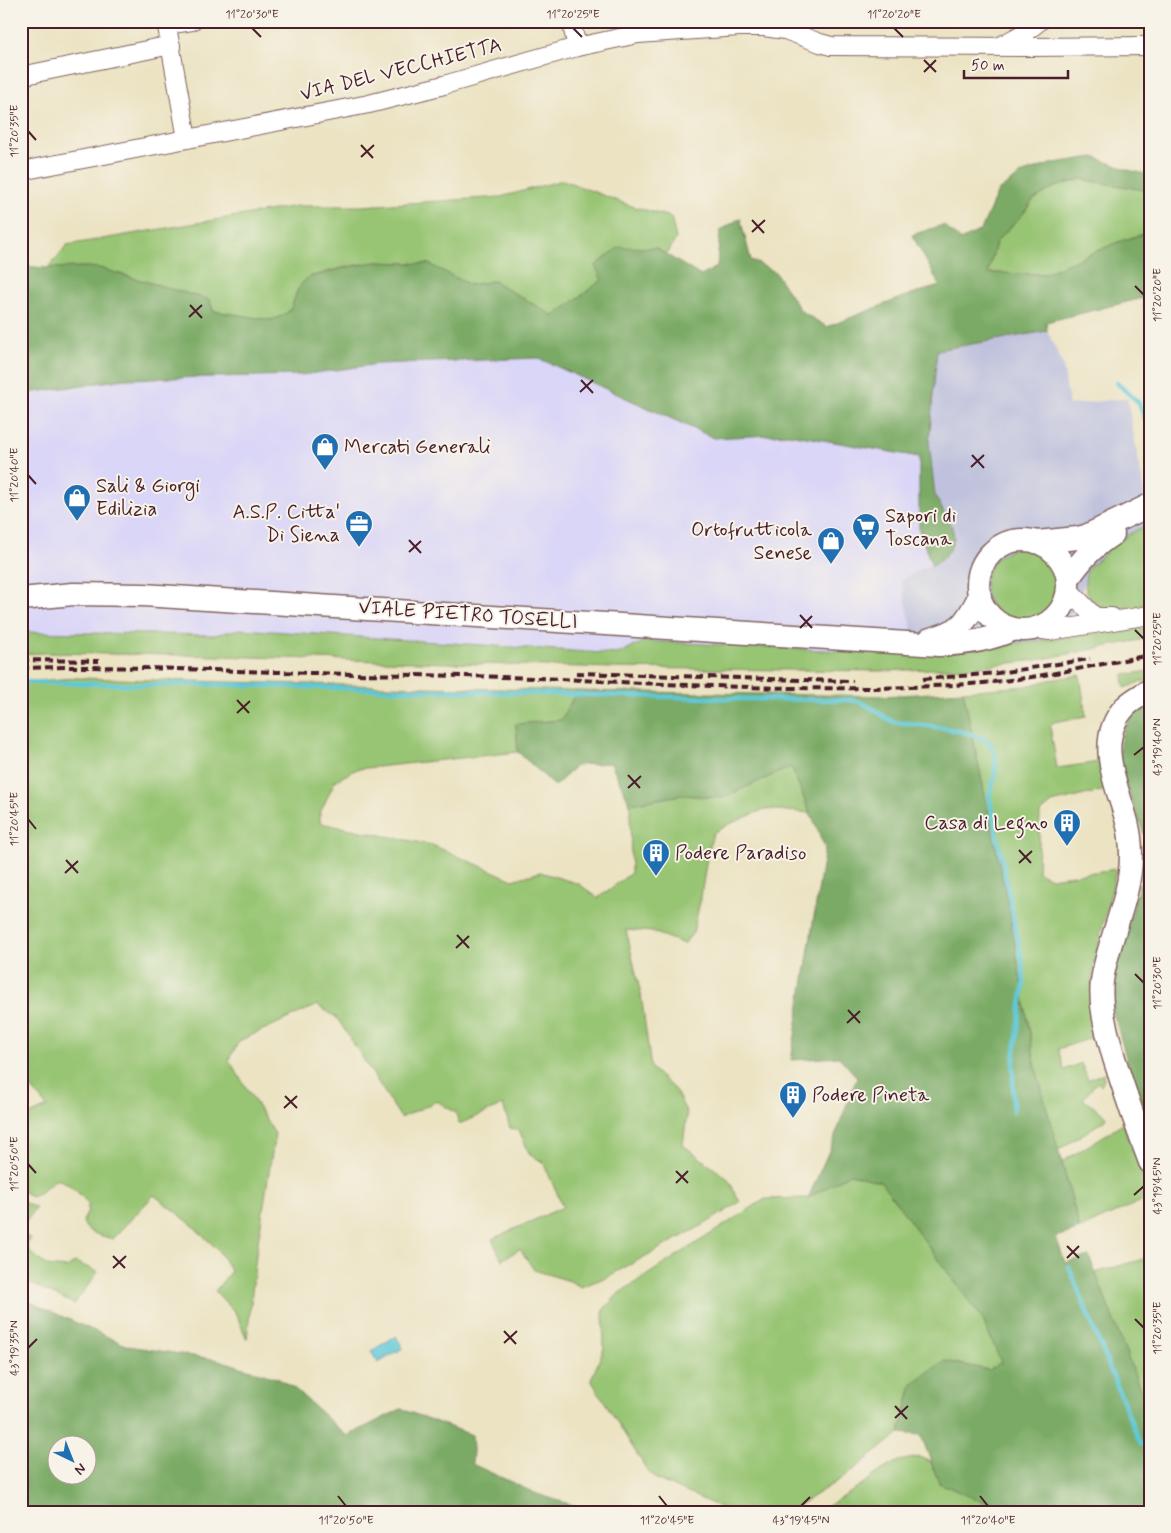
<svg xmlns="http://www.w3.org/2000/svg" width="1171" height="1533" font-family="Mynerve,sans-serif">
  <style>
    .built { fill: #dad6f7 }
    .industrial { fill: #c0c2dd }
    .green { fill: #98c573; stroke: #71724f }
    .forest { fill: #7aaa65; stroke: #626448; fill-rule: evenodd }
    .water { fill: #5ec8d8; stroke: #547482 }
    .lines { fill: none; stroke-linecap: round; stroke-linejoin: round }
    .stream { stroke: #5ec8d8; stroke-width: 4.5 }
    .minor-casing { stroke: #826460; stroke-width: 20 }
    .major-casing { stroke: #826460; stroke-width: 25 }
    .minor { stroke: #fff; stroke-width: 18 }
    .major { stroke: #fff; stroke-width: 22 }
    .rail { stroke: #4a1f2b; stroke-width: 4; stroke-dasharray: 8 4; stroke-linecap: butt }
    .ticks { fill: none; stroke: #4a1f2b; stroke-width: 2 }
    .labels { text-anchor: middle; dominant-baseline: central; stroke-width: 4; stroke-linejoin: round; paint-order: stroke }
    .street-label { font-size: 20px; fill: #4a1f2b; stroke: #f7f3e8 }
    .poi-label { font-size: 20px; fill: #4a1f2b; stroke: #f7f3e8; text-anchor: start }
    .neatline { fill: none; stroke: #4a1f2b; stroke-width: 2 }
    .ticks-label { font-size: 12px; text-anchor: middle; fill: #4a1f2b }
  </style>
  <rect width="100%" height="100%" fill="#f7f3e8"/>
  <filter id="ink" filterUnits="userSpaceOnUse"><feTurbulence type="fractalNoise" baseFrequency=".02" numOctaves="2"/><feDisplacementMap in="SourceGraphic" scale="10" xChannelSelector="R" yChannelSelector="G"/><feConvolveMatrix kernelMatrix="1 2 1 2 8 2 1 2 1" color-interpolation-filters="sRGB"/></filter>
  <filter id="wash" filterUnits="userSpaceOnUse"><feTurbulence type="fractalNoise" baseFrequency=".0096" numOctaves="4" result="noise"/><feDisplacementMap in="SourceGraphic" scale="20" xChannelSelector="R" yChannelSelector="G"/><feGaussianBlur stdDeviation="1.12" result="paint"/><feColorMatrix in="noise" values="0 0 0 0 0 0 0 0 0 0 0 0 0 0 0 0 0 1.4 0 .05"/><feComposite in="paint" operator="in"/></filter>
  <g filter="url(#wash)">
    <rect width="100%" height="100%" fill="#ebe3c2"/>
    <path class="built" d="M538 358 714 438 789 434 919 457V530L932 566 901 580 911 624 913 653 863 652 646 641 617 654 240 629 214 635 21 632V394L125 379 301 375 378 364Z"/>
    <path class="industrial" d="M1047 331 1063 365 1069 405 1127 398 1143 485 1148 525 1122 538 1088 569 1085 582 1076 606 1067 623 1042 640 938 653H913L911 624 901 580 942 559 952 527 935 496 929 443 937 350Z"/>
    <g class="green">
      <path d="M1081 179 1150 191V232L1118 242 1044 274 988 273 996 242 1023 214 1033 200 1055 187Z"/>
      <path d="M563 180 631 206 671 217 676 238 667 255 656 248 602 280 554 317 494 281 470 285 429 264 375 262 345 267 309 277 297 291 292 306 289 311 282 316 271 320 213 311 210 300 99 268 86 267 48 268 67 245 297 206H362L501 197Z"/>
      <path d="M1150 524V604C1136 606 1121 610 1107 608 1098 606 1093 603 1089 596 1084 589 1084 577 1088 569 1090 565 1096 562 1099 559 1116 543 1127 533 1150 524Z"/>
      <circle cx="1022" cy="585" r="37"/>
      <path d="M1150 627V638L1037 660 973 667 885 671 614 668 183 655 46 653 21 654V632L214 635 240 629 617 654 645 641 863 652 937 653Z"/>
      <path d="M1150 671V679L1125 688 1123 675Z"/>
      <path d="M1080 675 1086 716 1054 722 1050 726 1057 768 1100 762 1105 790 1052 803 1040 813 1038 872 1051 878 1116 869C1109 907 1095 944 1092 982 1090 997 1095 1021 1097 1036L1058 1049 1064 1070 1081 1063 1088 1080 1103 1073 1104 1079 1101 1085 1097 1082 1083 1099 1106 1116 1105 1120 1058 1150 1036 1069 1009 910 963 691 1027 686 1049 680Z"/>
      <path d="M76 678 577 691 561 720 516 724 518 752 357 769 335 781 320 813V823L432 845 513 880 540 872 579 884 598 898 631 873 630 804 682 795 722 798 791 766 810 813 765 809 727 825 713 833 707 857 701 897 693 933 684 944 653 932 626 930 641 995 651 1068 675 1090 687 1113 683 1145 728 1179 740 1202 705 1224 607 1277 581 1287 570 1281 534 1270 520 1249 502 1260 492 1239 563 1207 543 1162 530 1155 519 1130 510 1128 503 1105 459 1124 456 1113 437 1101 401 1118 337 1018 317 1005 239 1041 229 1060 275 1134 256 1255 247 1339 235 1312 215 1291 231 1271 218 1250 191 1224 154 1195 112 1239C102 1235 85 1234 83 1221L88 1211V1203C80 1196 63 1173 52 1182 45 1188 41 1193 32 1197L21 1190V1119L47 1107 21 1076V682Z"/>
      <path d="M1123 1124 1150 1197 1080 1229 1062 1162Z"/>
      <path d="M850 1174 881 1181 983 1320 1001 1362 990 1370 944 1361 912 1384 900 1433 847 1475 788 1512H731L656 1479 647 1470 591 1380 604 1348 603 1310 619 1293 765 1199 808 1198Z"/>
      <path d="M21 1201 36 1208 21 1229Z"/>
      <path d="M21 1233 31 1239 27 1245 30 1252 47 1266 67 1268 75 1262 98 1272 74 1304 21 1279Z"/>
      <path d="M1150 1257V1415L1095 1273Z"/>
      <path d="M919 1457 931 1462 939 1483 1008 1512H817L848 1494 882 1470 898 1461Z"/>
    </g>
    <g class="forest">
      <path d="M1094 157 1128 170 1150 175V191L1081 179 1055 187 1033 200 1023 214 996 242 988 273 1044 274 1118 242 1150 232V333H1147L1143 298 1046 322 1047 331 937 350 929 443 935 496 952 527 954 538 950 550 942 559 932 566 919 530V457L789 434 714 438 538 358 378 364 301 375 125 379 21 394V266L48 268 86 267 99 268 210 300 213 311 271 320 282 316 289 311 292 306 297 291 303 282 309 277 345 268 375 262 429 264 470 285 493 281 554 316 602 280 595 266 619 247 656 248 701 276 717 267 720 231 740 218 751 260 775 272 801 311 827 327 908 295 940 286 912 235 943 225 961 240 981 230 998 191 1023 173 1054 163Z"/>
      <path d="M577 691 885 696 963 691 1009 910 1036 1069 1080 1229 1056 1237 1065 1263 1089 1256 1150 1415V1512H1008L939 1483 921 1435 900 1433 912 1384 944 1361 990 1370 1001 1362 983 1320 881 1182 850 1174 808 1198 833 1142 857 1077 839 1057 791 1060 825 848 791 767 722 798 682 795 630 804 611 763 577 765 555 786 518 752 516 724 561 720Z"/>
      <path d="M1150 701V1128L1135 1089 1113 1011V978L1117 958 1131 915 1142 875 1147 842 1122 775C1116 737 1121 724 1150 701Z"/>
      <path d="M21 1298 128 1346 219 1360 279 1379 295 1389 347 1436 401 1409 472 1435 473 1451 472 1464 537 1494 595 1512H21ZM58 1446H88V1476H58Z"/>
    </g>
    <path class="water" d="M396 1336 403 1348 378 1363 371 1351Z"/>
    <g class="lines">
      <g class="stream">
        <path d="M1117 383 1138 402 1148 426 1150 447"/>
        <path d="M21 682 149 685 196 684 746 699 851 700C869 702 879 715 894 722 913 724 982 729 991 746 1000 763 995 778 989 795L1022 961 1024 983 1013 1067V1111"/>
        <path d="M1069 1267 1139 1441 1150 1450"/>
      </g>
    </g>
  </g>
  <g filter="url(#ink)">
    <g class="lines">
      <defs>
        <g id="minor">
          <path d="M166 21 187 139"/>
          <path d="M571 21 577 47"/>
          <path d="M166 25 192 21"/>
          <path d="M1000 46 1026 32 1040 21"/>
          <path d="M21 76 171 45"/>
          <path d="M21 171 369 104 444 85 577 47 638 34 739 27H764L785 30 820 43 831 46 1029 47 1150 46"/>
          <path d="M1068 589 1093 615 1098 617H1112"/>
          <path d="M1035 629 1050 631 1150 615"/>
        </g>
        <g id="major">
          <circle cx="1023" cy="585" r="45"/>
          <path d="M1037 542 1078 538 1086 536 1150 505"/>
          <path d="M1068 579C1082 559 1093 547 1113 534"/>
          <path d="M21 599 73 594 143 595 939 645C964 644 990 640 1012 630"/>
          <path d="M930 639C961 631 966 623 980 595"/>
          <path d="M1150 690C1141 695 1132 700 1125 707 1094 741 1117 784 1127 822 1130 833 1131 844 1131 855 1131 899 1108 938 1102 981 1099 1007 1107 1033 1114 1058 1125 1093 1137 1128 1150 1162"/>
        </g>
      </defs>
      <use href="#minor" class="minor-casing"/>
      <use href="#major" class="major-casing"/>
      <use href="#minor" class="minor"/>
      <use href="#major" class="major"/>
      <g class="rail">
        <path d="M21 660 99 661"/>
        <path d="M21 668C106 665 192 670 277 672 372 675 467 675 561 679 697 686 834 693 970 684 1031 680 1090 666 1150 655"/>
        <path d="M576 673 801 680 853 681"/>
        <path d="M923 679 998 673 1090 659"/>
      </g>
    </g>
  </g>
  <path class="ticks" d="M252 28 261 37M573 28 582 37M894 28 903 37M924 60 936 72M924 72 936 60M28 131 36 140M361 145 373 158M361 157 374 145M752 220 764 233M752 232 765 220M1135 286 1144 295M190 305 202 318M189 317 202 305M581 380 593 393M580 392 593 380M972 455 984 468M971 467 984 455M28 475 36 484M409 540 421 553M409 552 421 541M800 615 812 628M800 628 812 616M1135 630 1144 639M237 700 249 713M237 713 250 701M1134 755 1144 747M628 775 640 788M628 788 641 776M28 819 36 829M1019 850 1031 863M66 860 78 873M1019 863 1032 851M65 873 78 861M457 935 469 948M456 948 469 936M1135 974 1144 983M848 1010 860 1023M847 1023 860 1011M285 1096 297 1108M284 1108 297 1096M28 1164 36 1173M676 1171 688 1183M676 1183 688 1171M1134 1195 1144 1186M1067 1246 1079 1258M113 1256 125 1268M1067 1258 1079 1246M113 1268 126 1256M1135 1319 1144 1328M504 1331 516 1344M504 1343 517 1331M28 1348 37 1339M895 1406 907 1419M895 1418 908 1406M338 1496 346 1506M659 1496 667 1506M980 1496 988 1506M801 1506 810 1497"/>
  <defs>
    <symbol id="shop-pin" viewBox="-11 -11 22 30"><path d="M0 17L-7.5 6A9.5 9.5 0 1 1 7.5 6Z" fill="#1f6fb2" stroke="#f7f3e8"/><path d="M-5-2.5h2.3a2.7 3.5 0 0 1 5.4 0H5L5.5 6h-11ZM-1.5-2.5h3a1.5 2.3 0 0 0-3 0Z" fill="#fff"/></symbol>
    <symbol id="office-pin" viewBox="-11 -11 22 30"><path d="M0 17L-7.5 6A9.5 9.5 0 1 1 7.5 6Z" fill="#1f6fb2" stroke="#f7f3e8"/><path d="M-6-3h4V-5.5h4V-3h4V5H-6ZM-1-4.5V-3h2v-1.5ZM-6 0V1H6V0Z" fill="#fff"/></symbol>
    <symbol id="supermarket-pin" viewBox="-11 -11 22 30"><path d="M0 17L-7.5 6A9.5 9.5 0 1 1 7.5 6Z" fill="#1f6fb2" stroke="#f7f3e8"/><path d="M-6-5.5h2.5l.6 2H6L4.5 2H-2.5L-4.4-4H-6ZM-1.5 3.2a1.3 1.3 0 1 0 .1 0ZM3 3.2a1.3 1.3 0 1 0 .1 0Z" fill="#fff"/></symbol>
    <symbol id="building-pin" viewBox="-11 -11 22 30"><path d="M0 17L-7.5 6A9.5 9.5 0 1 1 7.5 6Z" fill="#1f6fb2" stroke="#f7f3e8"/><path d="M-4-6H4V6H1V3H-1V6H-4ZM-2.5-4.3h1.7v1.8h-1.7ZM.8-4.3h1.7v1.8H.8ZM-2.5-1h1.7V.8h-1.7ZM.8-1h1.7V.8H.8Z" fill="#fff"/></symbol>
  </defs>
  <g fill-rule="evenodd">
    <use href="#shop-pin" x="309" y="431" width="32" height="43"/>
    <use href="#shop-pin" x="61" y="482" width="32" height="43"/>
    <use href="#office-pin" x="343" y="508" width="32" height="43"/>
    <use href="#supermarket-pin" x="850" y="511" width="32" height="43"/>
    <use href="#shop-pin" x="815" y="525" width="32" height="43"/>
    <use href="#building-pin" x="1051" y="807" width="32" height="43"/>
    <use href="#building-pin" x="640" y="837" width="32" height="43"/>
    <use href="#building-pin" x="777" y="1079" width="32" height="43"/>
  </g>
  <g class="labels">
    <g class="street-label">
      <text transform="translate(401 70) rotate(-14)">VIA DEL VECCHIETTA</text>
      <text transform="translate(468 615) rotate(4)">VIALE PIETRO TOSELLI</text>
    </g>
    <g class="poi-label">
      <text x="344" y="447">Mercati Generali</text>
      <text x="96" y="486">Sali &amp; Giorgi<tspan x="96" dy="23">Edilizia</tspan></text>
      <text x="340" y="512" text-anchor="end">A.S.P. Citta'<tspan x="340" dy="23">Di Siena</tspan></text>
      <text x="885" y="516">Sapori di<tspan x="885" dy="23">Toscana</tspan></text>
      <text x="812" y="530" text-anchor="end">Ortofrutticola<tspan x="812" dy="23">Senese</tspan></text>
      <text x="1048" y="823" text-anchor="end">Casa di Legno</text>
      <text x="675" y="853">Podere Paradiso</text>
      <text x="812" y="1095">Podere Pineta</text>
    </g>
  </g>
  <rect width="1171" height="1533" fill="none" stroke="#f7f3e8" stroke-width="55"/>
  <g transform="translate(72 1460) rotate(137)"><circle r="24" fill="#f7f3e8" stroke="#b29e9c"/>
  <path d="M0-4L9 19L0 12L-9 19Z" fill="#1f6fb2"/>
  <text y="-8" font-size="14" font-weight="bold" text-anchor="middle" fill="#4a1f2b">N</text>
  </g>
  <path d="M964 70v8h104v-8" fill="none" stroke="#4a1f2b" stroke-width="2.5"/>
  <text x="971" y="70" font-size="15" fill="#4a1f2b" stroke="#f7f3e8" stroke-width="4" paint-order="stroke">50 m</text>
  <rect x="28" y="28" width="1116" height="1478" class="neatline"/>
  <g class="ticks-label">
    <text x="252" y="18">11°20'30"E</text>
    <text x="573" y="18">11°20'25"E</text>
    <text x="894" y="18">11°20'20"E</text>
    <text transform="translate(14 131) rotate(-90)" y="4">11°20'35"E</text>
    <text transform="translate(1157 295) rotate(-90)" y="4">11°20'20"E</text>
    <text transform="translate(14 475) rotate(-90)" y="4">11°20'40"E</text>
    <text transform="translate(1157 639) rotate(-90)" y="4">11°20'25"E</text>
    <text transform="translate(1157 747) rotate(-90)" y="4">43°19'40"N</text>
    <text transform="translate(14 819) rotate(-90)" y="4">11°20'45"E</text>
    <text transform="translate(1157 983) rotate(-90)" y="4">11°20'30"E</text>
    <text transform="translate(14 1164) rotate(-90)" y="4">11°20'50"E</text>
    <text transform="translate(1157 1186) rotate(-90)" y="4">43°19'45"N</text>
    <text transform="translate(1157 1328) rotate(-90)" y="4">11°20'35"E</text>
    <text transform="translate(14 1348) rotate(-90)" y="4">43°19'35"N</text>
    <text x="346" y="1524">11°20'50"E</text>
    <text x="667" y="1524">11°20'45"E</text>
    <text x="801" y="1524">43°19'45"N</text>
    <text x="988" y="1524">11°20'40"E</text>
  </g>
</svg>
